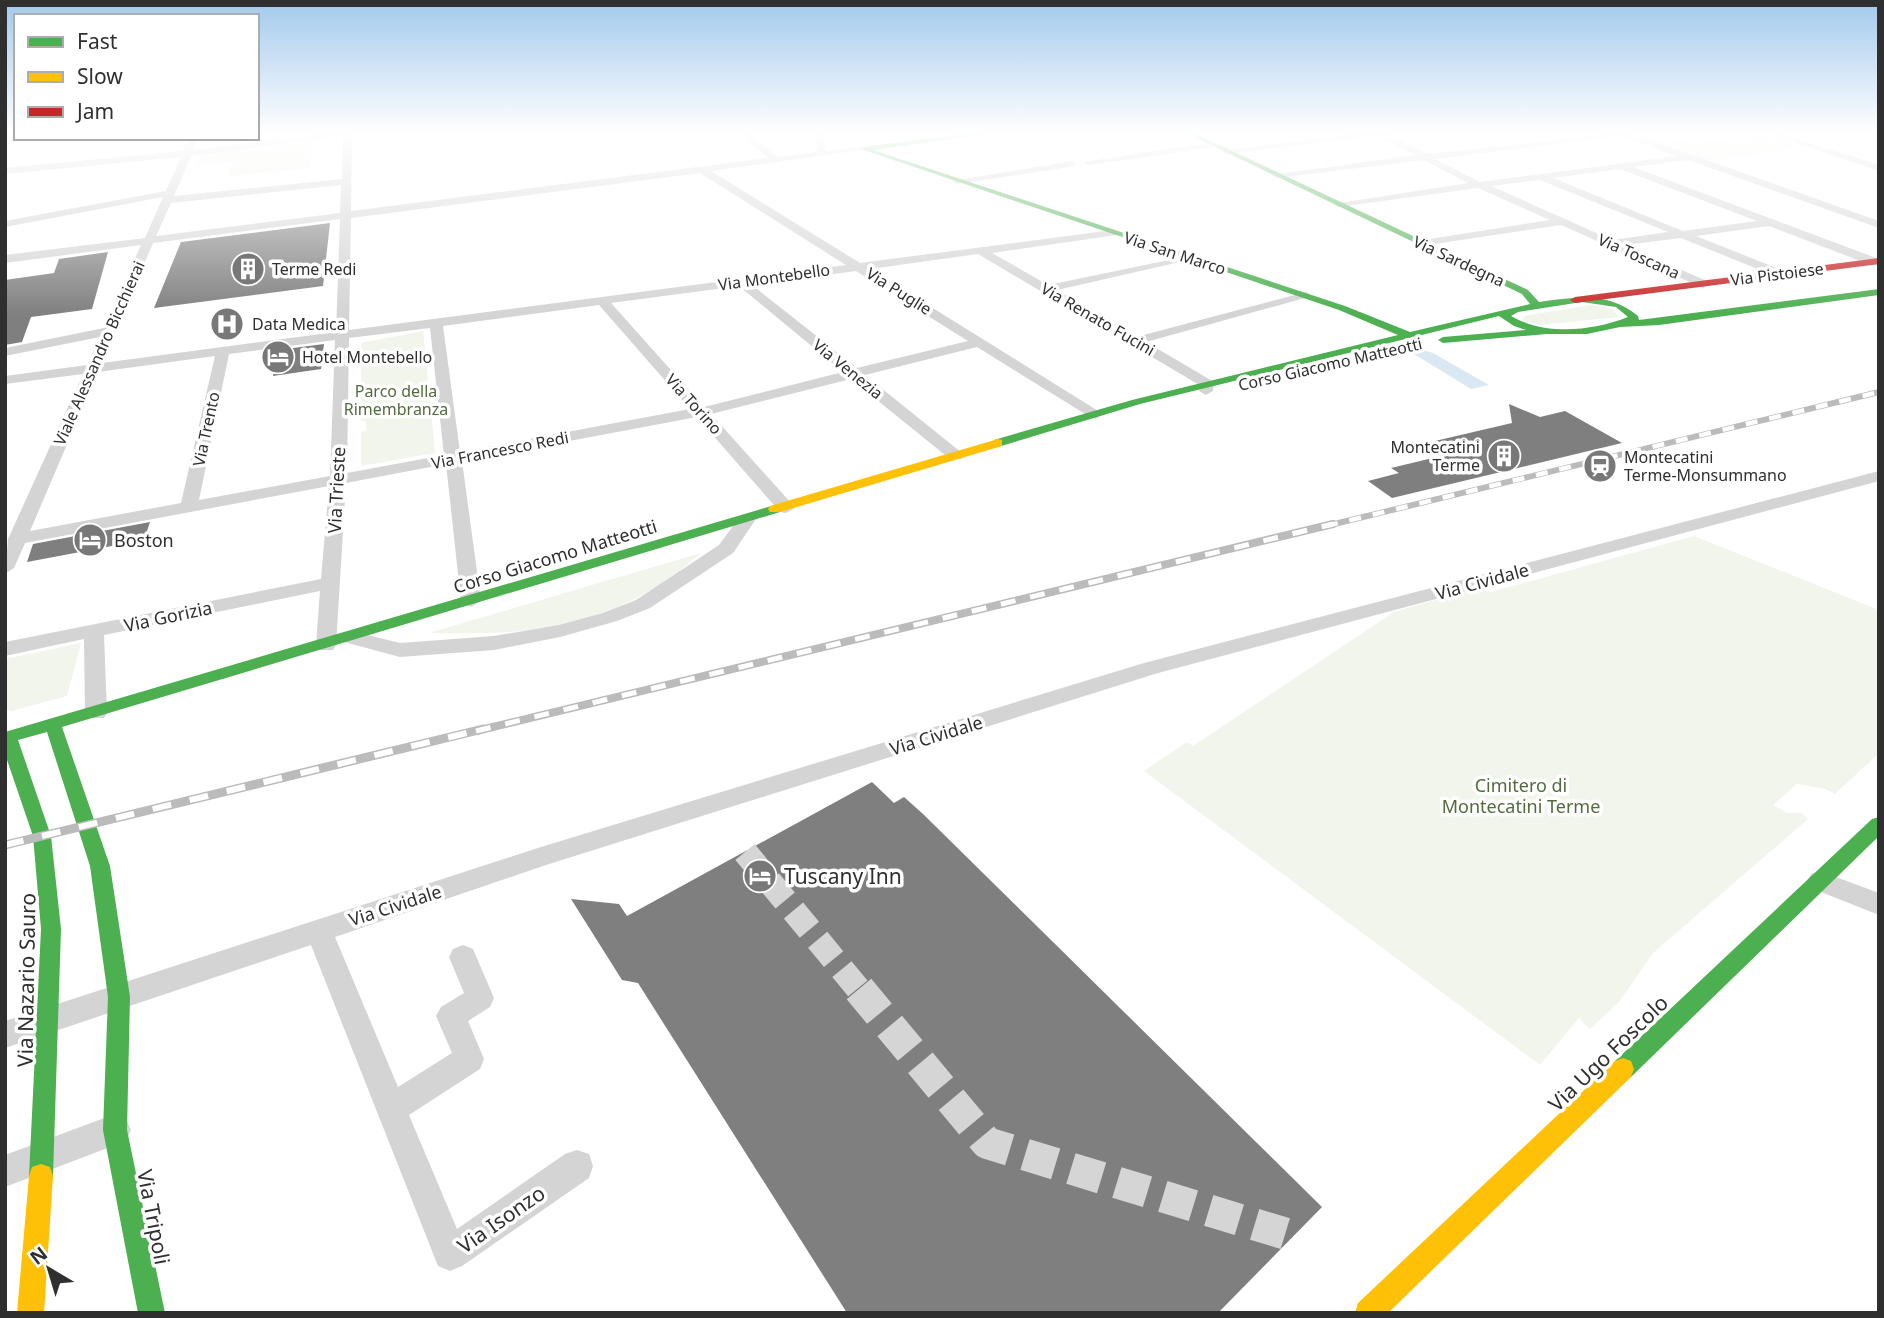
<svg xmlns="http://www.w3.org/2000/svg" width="1884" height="1318" font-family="'Noto Sans',sans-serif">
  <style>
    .green { fill: #f1f5ec }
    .water { fill: #d9e8f2 }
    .building { fill: #7f7f7f }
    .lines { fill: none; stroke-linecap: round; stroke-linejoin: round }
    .street-tunnel-far1 { stroke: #d5d5d5; stroke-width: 25; stroke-dasharray: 25 13; stroke-linecap: butt }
    .street-tunnel { stroke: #d5d5d5; stroke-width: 32; stroke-dasharray: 32 16; stroke-linecap: butt }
    .street { fill: #d4d4d4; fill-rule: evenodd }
    .fast { fill: #4caf50; fill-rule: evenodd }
    .slow { fill: #ffc107; fill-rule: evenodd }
    .jam { fill: #c62828; fill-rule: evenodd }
    .rail-far2-casing { stroke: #bbb; stroke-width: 6 }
    .rail-far1-casing { stroke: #bbb; stroke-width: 8 }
    .rail-casing { stroke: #bbb; stroke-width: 9 }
    .rail-far2 { stroke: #fff; stroke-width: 4.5; stroke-dasharray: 12; stroke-linecap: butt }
    .rail-far1 { stroke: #fff; stroke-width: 5; stroke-dasharray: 15; stroke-linecap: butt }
    .rail { stroke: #fff; stroke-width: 6; stroke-dasharray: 19; stroke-linecap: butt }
    .labels { text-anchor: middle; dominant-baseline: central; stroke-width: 7; stroke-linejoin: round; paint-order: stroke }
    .far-street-label { font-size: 16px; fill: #2f2f2f; stroke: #fff }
    .far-poi-label { font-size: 16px; fill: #2f2f2f; stroke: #fff; text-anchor: start }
    .far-park-label { font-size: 16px; fill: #526b3c; stroke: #fff }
    .street-label { font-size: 18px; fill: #2f2f2f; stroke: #fff }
    .poi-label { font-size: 18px; fill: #2f2f2f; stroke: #fff; text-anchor: start }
    .park-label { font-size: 18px; fill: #526b3c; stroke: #fff }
    .near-poi-label { font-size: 21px; fill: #2f2f2f; stroke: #fff; text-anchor: start }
    .near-street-label { font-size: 21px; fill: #2f2f2f; stroke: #fff }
  </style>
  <rect width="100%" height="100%" fill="#fff"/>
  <g class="green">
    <path d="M1767 135 1803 147 1709 161 1658 141 1696 138 1708 141Z"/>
    <path d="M314 142 310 168 227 177 233 162 195 166 201 155Z"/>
    <path d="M1591 305 1613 309 1618 317 1539 325 1522 321 1524 316Z"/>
    <path d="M423 331 435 453 361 466V432L366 431V421H361V343Z"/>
    <path d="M1694 536 1879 610V753L1835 794 1826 789 1797 784 1773 805 1787 813H1802L1808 819 1653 953 1619 1002 1590 1029 1579 1018 1540 1065 1144 771 1187 742 1193 746 1394 612 1476 588 1491 592Z"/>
    <path d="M701 553C616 627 538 636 429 633Z"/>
    <path d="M81 643 67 696 11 711 5 709V659Z"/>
  </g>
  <path class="water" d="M1423 350 1433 353 1489 385 1471 389 1414 354Z"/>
  <g class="building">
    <path d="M330 223 323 286 154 308 181 242Z"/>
    <path d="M108 252 92 309 31 317 22 342 5 345V280L54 273 59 259Z"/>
    <path d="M324 344 321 369 273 376 278 350Z"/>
    <path d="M1509 404 1540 417 1565 411 1622 443 1392 498 1368 481 1399 473 1391 468 1441 456 1422 444 1512 423Z"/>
    <path d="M150 522 144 540 27 562 33 544Z"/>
    <path d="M872 782 894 803 904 797 923 814 1322 1207 1218 1313H847L638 983 622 980 571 899 619 904 627 916Z"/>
  </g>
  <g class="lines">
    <path class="street-tunnel-far1" d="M745 852 860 991"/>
    <path class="street-tunnel" d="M859 989 987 1143 1293 1236"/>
    <g class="street">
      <path d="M337 132H352L351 211 768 158 737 132H746L778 157 817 152 816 132H824L826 151 864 146 869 149 711 171 860 263 1113 230 1117 231V235L992 253 1048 285 1193 255V259L1057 290 1136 337 1306 292 1312 296 1146 342 1214 382 1213 391 1206 395 1199 391 1201 386 978 254 870 269 1103 414 1095 419 1090 417 977 347 865 375 962 453V459H950L851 379 711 414 792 504 795 508 786 513 780 512 697 417 462 461 481 601 471 607 461 601 446 464 346 483 336 645 333 650H319L316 645 320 591 104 635 107 713 104 718H88L85 713 84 639 5 656V642L321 579 329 486 25 543 14 568 5 574 8 539 83 374 5 384V376L87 365 100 337 5 356V348L104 328 141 245 5 263V255L145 238 163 197 5 227V221L166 191 181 157 5 174V168L183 151 189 138H198L193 150ZM343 136 342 179 174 196 191 156ZM700 173 846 265 349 330 351 218ZM341 185 340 213 156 236 171 203ZM340 219 336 332 102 363 153 243ZM856 271 968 341 857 368 752 285ZM739 286 843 372 704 407 611 303ZM599 305 690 409 460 452 443 326ZM430 328 444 455 347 473 349 338ZM335 340 330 476 199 500 229 354ZM215 356 181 503 30 531 98 372Z"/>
      <path d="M1369 132H1394L1389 135 1427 154 1628 132 1879 221V228L1688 160 1633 167 1879 259V265H1871L1769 226 1696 236 1784 271 1786 274 1780 278 1681 238 1624 245 1707 281 1709 284 1703 288 1561 225 1421 246 1417 245V241L1550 220 1478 188 1338 207 1333 204 1468 183 1424 160 1277 178 1272 175 1415 155 1378 136 1226 154 1221 151ZM1622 136 1677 156 1480 182 1435 159ZM1620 169 1757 221 1683 231 1553 178ZM1540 180 1668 232 1612 240 1491 186Z"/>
      <path d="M1763 132H1775L1879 165V171Z"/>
      <path d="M1214 142 1217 147 1088 165 1083 162Z"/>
      <path d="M1073 161 1076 166 957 184 952 181Z"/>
      <path d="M1879 471V481L1158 673 546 865 335 937 398 1087 452 1053 436 1016 441 1007 464 993 449 957 453 949 463 945 473 949 494 998 490 1007 468 1021 484 1059 480 1069 409 1115 457 1229 565 1154 577 1150 589 1154 593 1166 589 1178 462 1266 450 1271 438 1266 311 945 5 1048V1021L541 847 1144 663Z"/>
      <path d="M747 514 756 519 733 553 650 608 617 621 560 637 494 650 400 657 344 642 341 637 351 631 400 643 494 636 559 625 603 613 636 600 719 545 741 515Z"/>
      <path d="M1820 871 1879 893V915L1811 888 1807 881 1811 874Z"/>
      <path d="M115 1114 126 1119 131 1130 126 1141 5 1187V1155Z"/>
    </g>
    <g class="fast">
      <path d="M983 132H1001L873 150 1345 306 1410 332 1530 304 1522 294 1184 132H1192L1528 290 1539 302C1576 297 1607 291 1638 316L1639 320 1879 289V295L1659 325 1620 327 1587 334H1547L1443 343 1438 340 1443 337 1526 330 1514 326 1499 316 1140 404 998 447 994 446V440L1132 400 1398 335 1339 310 861 149 868 146ZM1582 302 1616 307 1628 317C1592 331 1546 336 1511 316L1518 312Z"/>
      <path d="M775 505 780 506V512L62 727 110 866 130 997 127 1130 165 1313H138L103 1130 108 997 90 866 47 732 18 740 51 836 61 929 53 1176 50 1185 41 1188 32 1185 29 1176 41 929 33 836 5 754V732Z"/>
      <path d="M1879 817V836L1631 1077 1623 1080 1615 1077 1612 1069 1615 1061 1872 819Z"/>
    </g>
    <g class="slow">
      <path d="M998 439 1002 440V446L780 512H770L768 509 770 506Z"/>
      <path d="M1623 1058 1631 1061 1634 1069 1631 1077 1388 1313H1355L1358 1303 1615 1061Z"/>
      <path d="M41 1164 50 1167 53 1176 44 1313H17L29 1176 32 1167Z"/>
    </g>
    <path class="jam" d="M1879 258V264L1575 303 1570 300 1575 297Z"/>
    <defs>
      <path id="rail-far2" d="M1326 526 1879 392"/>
      <path id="rail-far1" d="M476 731 1333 524"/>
      <path id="rail" d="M5 845 483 729"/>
    </defs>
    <use href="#rail-far2" class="rail-far2-casing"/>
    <use href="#rail-far1" class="rail-far1-casing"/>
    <use href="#rail" class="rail-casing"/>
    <use href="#rail-far2" class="rail-far2"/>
    <use href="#rail-far1" class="rail-far1"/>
    <use href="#rail" class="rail"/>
  </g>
  <linearGradient id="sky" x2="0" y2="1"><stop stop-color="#a2c9ec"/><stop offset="0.42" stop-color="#fff"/><stop offset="1" stop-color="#fff" stop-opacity="0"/></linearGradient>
  <rect width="1884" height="316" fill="url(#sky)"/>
  <defs>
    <symbol id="building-disc" viewBox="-11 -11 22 22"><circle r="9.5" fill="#787878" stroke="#fff"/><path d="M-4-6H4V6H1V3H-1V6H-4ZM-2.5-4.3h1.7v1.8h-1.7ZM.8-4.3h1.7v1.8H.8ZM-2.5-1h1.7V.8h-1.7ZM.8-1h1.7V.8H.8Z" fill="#fff"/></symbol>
    <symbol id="hospital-disc" viewBox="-11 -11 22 22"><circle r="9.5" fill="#787878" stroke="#fff"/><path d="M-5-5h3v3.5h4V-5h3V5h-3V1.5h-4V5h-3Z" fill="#fff"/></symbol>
    <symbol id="hotel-disc" viewBox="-11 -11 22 22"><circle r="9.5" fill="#787878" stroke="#fff"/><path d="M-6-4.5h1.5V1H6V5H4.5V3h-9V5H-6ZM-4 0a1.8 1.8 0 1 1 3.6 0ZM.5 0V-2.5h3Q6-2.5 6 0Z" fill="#fff"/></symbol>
    <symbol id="station-disc" viewBox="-11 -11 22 22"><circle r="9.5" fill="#787878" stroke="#fff"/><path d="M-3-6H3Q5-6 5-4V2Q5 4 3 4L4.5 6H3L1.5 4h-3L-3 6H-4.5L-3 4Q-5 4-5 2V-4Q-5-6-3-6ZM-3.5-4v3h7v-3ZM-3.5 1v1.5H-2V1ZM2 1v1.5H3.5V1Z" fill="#fff"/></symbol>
  </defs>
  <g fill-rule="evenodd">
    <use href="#building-disc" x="229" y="250" width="38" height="38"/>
    <use href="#hospital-disc" x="208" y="305" width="38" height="38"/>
    <use href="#hotel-disc" x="259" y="338" width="38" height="38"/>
    <use href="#building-disc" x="1485" y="437" width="38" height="38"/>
    <use href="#station-disc" x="1581" y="447" width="38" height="38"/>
    <use href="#hotel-disc" x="71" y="521" width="38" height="38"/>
    <use href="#hotel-disc" x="741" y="857" width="38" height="38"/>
  </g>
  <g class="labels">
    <g class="far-street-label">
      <text transform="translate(1175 253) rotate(18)">Via San Marco</text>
      <text transform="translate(1639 256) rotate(24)">Via Toscana</text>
      <text transform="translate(1459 261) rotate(25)">Via Sardegna</text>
      <text transform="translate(1777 274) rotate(-7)">Via Pistoiese</text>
      <text transform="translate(774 277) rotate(-8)">Via Montebello</text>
      <text transform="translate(899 291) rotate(32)">Via Puglie</text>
      <text transform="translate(1098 319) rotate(30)">Via Renato Fucini</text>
      <text transform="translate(99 353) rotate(-66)">Viale Alessandro Bicchierai</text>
      <text transform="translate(1330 364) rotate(-13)">Corso Giacomo Matteotti</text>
      <text transform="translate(848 369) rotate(39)">Via Venezia</text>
      <text transform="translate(694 404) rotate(48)">Via Torino</text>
      <text transform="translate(206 429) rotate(-78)">Via Trento</text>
      <text transform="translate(500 450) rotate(-11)">Via Francesco Redi</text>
    </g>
    <g class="far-poi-label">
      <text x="272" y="269">Terme Redi</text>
      <text x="252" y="324">Data Medica</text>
      <text x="302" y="357">Hotel Montebello</text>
      <text x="1480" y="447" text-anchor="end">Montecatini<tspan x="1480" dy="18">Terme</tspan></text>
      <text x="1624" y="457">Montecatini<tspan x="1624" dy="18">Terme-Monsummano</tspan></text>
    </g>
    <g class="far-park-label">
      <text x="396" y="391">Parco della<tspan x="396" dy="18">Rimembranza</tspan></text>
    </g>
    <g class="street-label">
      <text transform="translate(336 490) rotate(-87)">Via Trieste</text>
      <text transform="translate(555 556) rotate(-17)">Corso Giacomo Matteotti</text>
      <text transform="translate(1482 581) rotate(-15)">Via Cividale</text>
      <text transform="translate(168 616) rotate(-12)">Via Gorizia</text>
      <text transform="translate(936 735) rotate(-17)">Via Cividale</text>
      <text transform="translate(395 905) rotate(-18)">Via Cividale</text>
    </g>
    <g class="poi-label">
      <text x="114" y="540">Boston</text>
    </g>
    <g class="park-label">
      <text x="1521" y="785">Cimitero di<tspan x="1521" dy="21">Montecatini Terme</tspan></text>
    </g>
    <g class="near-poi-label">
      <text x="784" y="876">Tuscany Inn</text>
    </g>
    <g class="near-street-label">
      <text transform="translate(26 980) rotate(-89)">Via Nazario Sauro</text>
      <text transform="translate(1608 1053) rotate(-44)">Via Ugo Foscolo</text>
      <text transform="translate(154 1217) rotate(79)">Via Tripoli</text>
      <text transform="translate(501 1219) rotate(-35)">Via Isonzo</text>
    </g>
  </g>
  <rect width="1884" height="1318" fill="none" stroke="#2f2f2f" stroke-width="14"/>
  <rect x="14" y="14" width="245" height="126" fill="#ffffff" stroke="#acacac" stroke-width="2"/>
  <rect x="28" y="37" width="35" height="10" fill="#4caf50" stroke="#acacac" stroke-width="2"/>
  <text x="77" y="49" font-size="21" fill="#2f2f2f">Fast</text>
  <rect x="28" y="72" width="35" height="10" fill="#ffc107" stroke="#acacac" stroke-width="2"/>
  <text x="77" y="84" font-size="21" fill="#2f2f2f">Slow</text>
  <rect x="28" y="107" width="35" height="10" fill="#c62828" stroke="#acacac" stroke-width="2"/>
  <text x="77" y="119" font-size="21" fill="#2f2f2f">Jam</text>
  <g transform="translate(49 1269) rotate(322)" stroke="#ffffff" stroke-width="5" paint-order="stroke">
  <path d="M0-5L12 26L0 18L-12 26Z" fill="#2f2f2f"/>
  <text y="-10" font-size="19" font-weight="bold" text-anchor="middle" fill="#2f2f2f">N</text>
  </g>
</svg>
